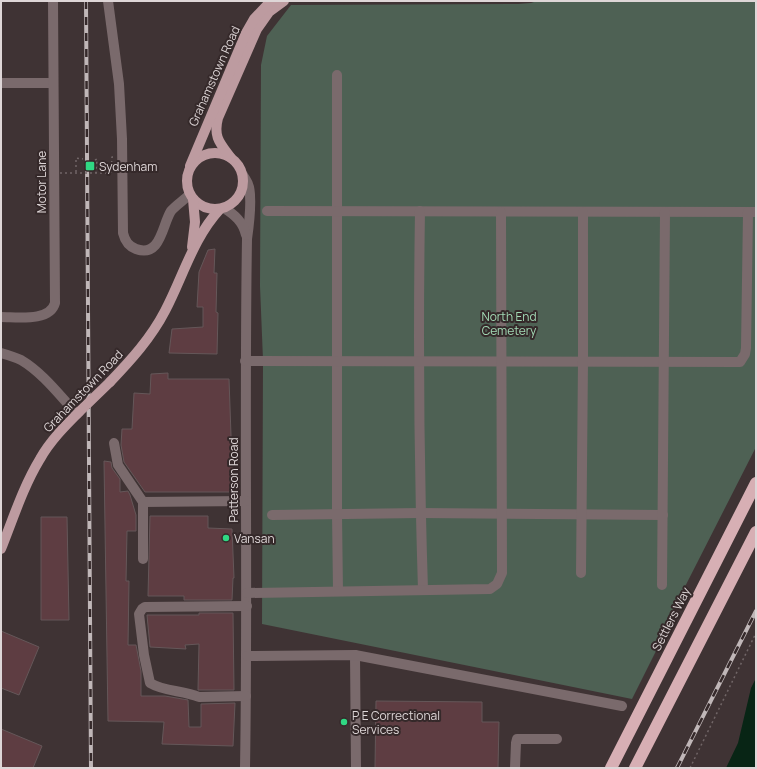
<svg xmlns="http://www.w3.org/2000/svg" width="757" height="769" font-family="Manrope,sans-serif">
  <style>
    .green { fill: #4e6154 }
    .water { fill: #082515 }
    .building { fill: #5e3d42; stroke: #655759 }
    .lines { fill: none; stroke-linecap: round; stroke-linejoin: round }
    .path { stroke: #716667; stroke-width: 1.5; stroke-dasharray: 2 3; stroke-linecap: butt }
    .minor { stroke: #7a6a6c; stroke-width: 10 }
    .major { stroke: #bd9ba0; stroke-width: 10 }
    .highway { stroke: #d7afb4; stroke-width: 12 }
    .rail-casing { stroke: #c0b7b8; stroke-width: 4 }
    .rail { stroke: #35292a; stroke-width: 2.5; stroke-dasharray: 8; stroke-linecap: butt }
    .path-bridge { stroke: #716667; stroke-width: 1.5; stroke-dasharray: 2 3; stroke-linecap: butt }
    .major-bridge { stroke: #bd9ba0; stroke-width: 10 }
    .poi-dot { fill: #30d883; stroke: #35292a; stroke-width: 1.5 }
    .labels { text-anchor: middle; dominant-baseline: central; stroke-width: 4; stroke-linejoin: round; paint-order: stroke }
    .street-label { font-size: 12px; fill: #ded6d7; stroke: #35292a }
    .poi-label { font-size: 12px; fill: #ded6d7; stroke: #35292a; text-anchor: start }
    .park-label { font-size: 12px; fill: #a3dbb6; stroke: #35292a }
  </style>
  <rect width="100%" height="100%" fill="#3f3334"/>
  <path class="green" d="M537 1H756V447L667 622 670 623 632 699 262 624 263 360 260 286 261 65 267 36 291 5 518 4 531 3Z"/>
  <path class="water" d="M756 678V768H726L738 743 751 688Z"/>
  <g class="building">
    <path d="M215 249 214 273H217L216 312 218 313 217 354 169 353 172 329 203 327V307H197L199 272 208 250Z"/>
    <path d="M168 373V379H229L233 492H145L124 462 121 445 122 429H132L134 393 150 394 151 374Z"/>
    <path d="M104 461 111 462 112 468 120 479V492L128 491 130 495 136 515V531H127L126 581H129L128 645H136L141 671V696H165L188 700 189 727H201V704L235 703 233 746 162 744 164 722 108 721Z"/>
    <path d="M150 516H208V528L232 529 234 578H233L232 600H184V596H148Z"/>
    <path d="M41 517H67L69 620H41Z"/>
    <path d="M199 613H233L234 690H198L199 644 185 645 186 649 150 647 147 615H199Z"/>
    <path d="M1 631 39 647 19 695 1 688Z"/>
    <path d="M376 701 482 702V722H499L498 768H375Z"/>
    <path d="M1 729 42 746 33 768H1Z"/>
  </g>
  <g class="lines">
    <g class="path">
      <path d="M95 160 97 159 96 173"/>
      <path d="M76 172V158L83 159"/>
      <path d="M111 173 112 157H114"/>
      <path d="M690 768 756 633"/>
    </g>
    <g class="minor">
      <path d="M108 1 119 84 122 139 123 233C125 241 128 246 136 249 161 258 162 225 171 211 176 205 184 200 189 195"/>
      <path d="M337 75V514L338 591"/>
      <path d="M1 83H53"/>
      <path d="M243 175C245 179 248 182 249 187 252 201 249 225 247 239 244 415 248 592 245 768"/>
      <path d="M224 208C235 215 243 222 246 235"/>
      <path d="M267 211 756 212"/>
      <path d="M420 211C418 338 419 464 423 590"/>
      <path d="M1 317C17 317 50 322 55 303L53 1"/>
      <path d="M1 353C8 355 15 357 21 360 43 373 60 396 77 414"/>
      <path d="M245 361 740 362 745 354 746 348 748 212"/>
      <path d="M114 443 118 465 143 502 246 501"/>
      <path d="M143 502V559"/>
      <path d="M272 515 420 513 663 515"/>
      <path d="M581 573 583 361V212"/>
      <path d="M662 585 665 212"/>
      <path d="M247 593 490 589 497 584 502 573 501 212"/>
      <path d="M355 655 356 768"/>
      <path d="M247 656 355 655 622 706"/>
      <path d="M246 696 199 697C183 690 165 692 150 683L144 655 139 614 142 609 145 607 247 606"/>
      <path d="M515 768 516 743 517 739H557"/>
    </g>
    <g class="major">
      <circle cx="215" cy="181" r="28"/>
      <path d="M231 158C220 143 213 137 218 118L257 29 269 12 284 1"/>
      <path d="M190 166 246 33 254 19 271 1"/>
      <path d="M192 247 195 222 193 199"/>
      <path d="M110 382C131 360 151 338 165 311 183 277 193 238 220 209"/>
      <path d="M1 549C13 519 23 487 40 459 50 441 65 426 79 412"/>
    </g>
    <g class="highway">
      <path d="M611 768 756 483"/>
      <path d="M635 768 756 532"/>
    </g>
    <defs>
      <g id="rail">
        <path d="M86 1 91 768"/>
        <path d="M677 768 756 611"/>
      </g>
    </defs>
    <use href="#rail" class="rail-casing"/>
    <use href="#rail" class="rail"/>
    <path class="path-bridge" d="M60 173H111"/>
    <path class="major-bridge" d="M79 412 110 382"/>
  </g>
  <g class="poi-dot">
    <rect x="85" y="161" width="10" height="10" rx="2"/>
    <circle cx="226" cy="538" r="4"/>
    <circle cx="344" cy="722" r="4"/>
  </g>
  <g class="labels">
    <g class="street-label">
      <text transform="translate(214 76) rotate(-66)">Grahamstown Road</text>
      <text transform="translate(41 182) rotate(-90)">Motor Lane</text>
      <text transform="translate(83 391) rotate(-46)">Grahamstown Road</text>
      <text transform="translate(233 480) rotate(-90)">Patterson Road</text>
      <text transform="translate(671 619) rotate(-63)">Settlers Way</text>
    </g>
    <g class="poi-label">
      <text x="99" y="166">Sydenham</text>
      <text x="234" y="538">Vansan</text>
      <text x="352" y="715">P E Correctional<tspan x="352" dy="14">Services</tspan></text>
    </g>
    <g class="park-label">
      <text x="509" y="316">North End<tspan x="509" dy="14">Cemetery</tspan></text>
    </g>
  </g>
  <rect width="757" height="769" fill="none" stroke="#ded6d7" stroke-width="4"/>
</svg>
